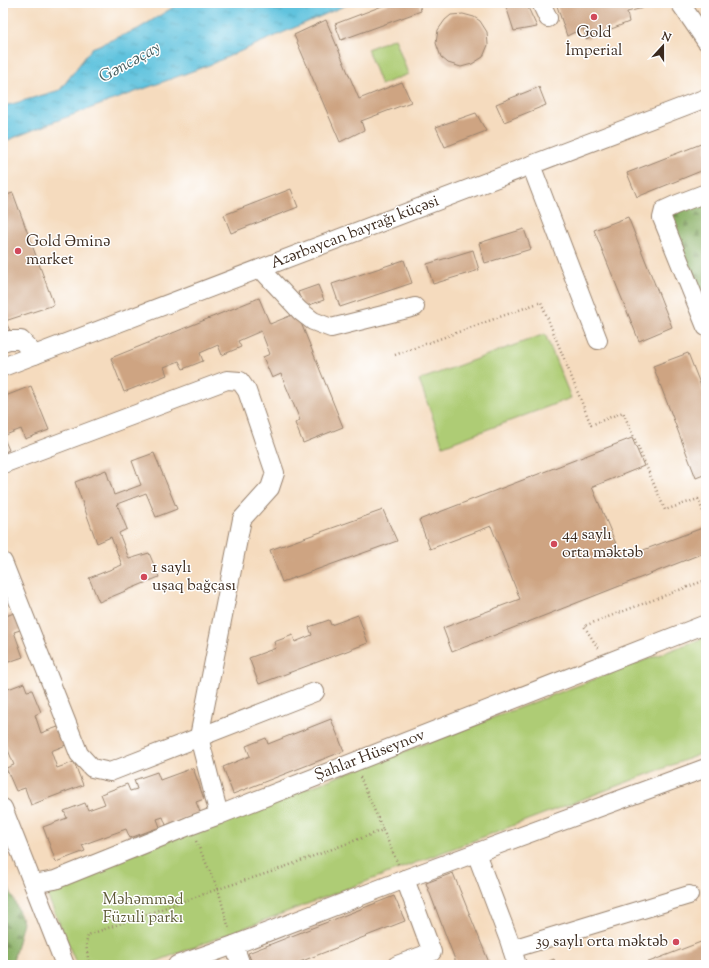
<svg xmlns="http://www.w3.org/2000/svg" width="709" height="968" font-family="'Sorts Mill Goudy',serif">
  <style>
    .green { fill: #aecc74; stroke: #747b49 }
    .forest { fill: url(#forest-firs); stroke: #626d42 }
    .water { fill: url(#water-ripples); stroke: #4e767e }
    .building { fill: #cea482 }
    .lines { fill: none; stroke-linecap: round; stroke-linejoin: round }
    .minor-casing { stroke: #98826e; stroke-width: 20 }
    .path { stroke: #98826e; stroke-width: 2.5; stroke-dasharray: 1 3; stroke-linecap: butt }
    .minor { stroke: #fff; stroke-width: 18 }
    .poi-dot { fill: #d1495b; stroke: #fff; stroke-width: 1.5 }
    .labels { text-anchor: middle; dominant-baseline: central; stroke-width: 3; stroke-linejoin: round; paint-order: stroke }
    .poi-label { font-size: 16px; fill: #3b2a1e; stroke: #fff; text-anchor: start }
    .street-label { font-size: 16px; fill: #3b2a1e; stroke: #fff }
    .park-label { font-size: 16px; fill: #5e5b38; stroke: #fff }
    .water-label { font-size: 17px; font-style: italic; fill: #486061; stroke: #fff }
  </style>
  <defs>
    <pattern id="forest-firs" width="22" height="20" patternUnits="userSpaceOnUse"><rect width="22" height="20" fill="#8ab066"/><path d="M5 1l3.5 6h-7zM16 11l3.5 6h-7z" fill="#728f53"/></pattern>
    <pattern id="water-ripples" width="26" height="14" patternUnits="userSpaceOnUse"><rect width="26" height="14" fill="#60c3de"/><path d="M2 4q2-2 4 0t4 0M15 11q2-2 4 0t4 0" fill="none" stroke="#509fb3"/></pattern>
  </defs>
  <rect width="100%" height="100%" fill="#fff"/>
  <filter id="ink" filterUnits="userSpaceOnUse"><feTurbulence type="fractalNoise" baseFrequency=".025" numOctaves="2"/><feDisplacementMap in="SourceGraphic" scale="8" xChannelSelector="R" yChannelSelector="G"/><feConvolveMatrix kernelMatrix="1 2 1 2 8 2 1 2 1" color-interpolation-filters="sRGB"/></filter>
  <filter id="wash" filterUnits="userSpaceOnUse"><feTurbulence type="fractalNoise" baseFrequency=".012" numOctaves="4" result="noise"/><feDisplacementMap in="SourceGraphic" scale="16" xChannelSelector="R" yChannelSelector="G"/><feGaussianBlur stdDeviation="0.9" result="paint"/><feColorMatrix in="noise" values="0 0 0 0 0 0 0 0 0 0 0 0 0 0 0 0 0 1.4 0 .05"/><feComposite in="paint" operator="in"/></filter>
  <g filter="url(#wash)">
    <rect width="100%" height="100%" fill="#f5dbbe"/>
    <g class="green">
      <path d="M395 38 408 74 381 85 367 49Z"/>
      <path d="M545 334 571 398 443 446 419 380Z"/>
      <path d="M706 637V752L147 965H77L44 888Z"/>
    </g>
    <g class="forest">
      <path d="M706 199V316L670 216Z"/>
      <path d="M3 874 23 922 12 965H3Z"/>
    </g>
    <path class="water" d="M180 3H351L209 65 56 121 3 142V106L12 104 60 90 92 48 138 29Z"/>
    <g id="blocks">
      <g class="building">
        <path d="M390 3H419L421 11 341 40 335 24Z"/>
        <path d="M505 3H526L537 27 514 31Z"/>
        <path d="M556 3H641L643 8 627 12 629 22 586 39 583 28 567 36Z"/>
        <path d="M463 14 474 17 480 21 487 32 488 45 483 57 472 64 461 67 448 63 441 57 436 43 438 30 445 20 451 15Z"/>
        <path d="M326 20 359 99 402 82 411 102 361 121 364 130 340 142 294 35Z"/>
        <path d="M539 87 546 105 504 122 496 104Z"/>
        <path d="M476 113 486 131 445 147 436 127Z"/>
        <path d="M706 142V169L637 197 627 173Z"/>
        <path d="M291 189 298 207 231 233 224 215Z"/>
        <path d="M13 193 54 305 5 321 13 336 3 340V196Z"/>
        <path d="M628 217 672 327 639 341 594 230Z"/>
        <path d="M524 229 531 249 485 263 479 243Z"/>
        <path d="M473 250 479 270 433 284 427 264Z"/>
        <path d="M404 260 412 283 340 307 332 284Z"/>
        <path d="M318 285 324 300 303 307 298 292Z"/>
        <path d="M259 298 270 324 297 313 343 427 303 443 295 423 300 420 281 374 272 378 263 357 270 354 261 331 238 341 241 347 222 355 218 345 200 353 203 361 183 369 179 361 164 367 167 375 124 392 111 358Z"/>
        <path d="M688 353 706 399V474L696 478 653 366Z"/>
        <path d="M31 386 49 430 25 439 21 429 3 436 9 450 3 453V397Z"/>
        <path d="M632 438 644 466 592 487 622 558 705 527 706 552 452 652 443 628 520 599 491 526 430 549 419 520Z"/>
        <path d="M154 453 177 509 156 517 146 493 117 504 127 529 119 533 129 559 149 553 159 577 99 602 89 578 122 565 111 537 97 543 75 482 106 470 114 495 141 485 132 461Z"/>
        <path d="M383 510 397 541 282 582 270 550Z"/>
        <path d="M17 612 23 629 14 632 23 657 3 664V617Z"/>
        <path d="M358 615 368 643 259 684 249 658 276 648 274 642 293 635 295 642 312 635 309 627 329 620 331 625Z"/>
        <path d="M24 683 27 691 32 690 41 712 35 715 41 733 58 727 66 745 51 751 57 768 74 762 83 785 31 805 25 788 16 791 6 768 14 765 3 737V691Z"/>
        <path d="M331 719 344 751 233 794 223 767 250 756 246 746 266 738 268 744Z"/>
        <path d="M193 768 204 799 196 802 200 812 166 825 163 817 157 819 160 827 130 838 126 829 82 845 85 851 56 862 43 827 67 818 64 811 85 803 88 810 105 804 101 794 127 784 130 791 137 789 134 780 157 772 160 780Z"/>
        <path d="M453 873 490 965H457L426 883Z"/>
        <path d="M394 896 405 921 292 965H253L248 953Z"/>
        <path d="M706 940V965H641Z"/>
        <path d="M554 959 556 965H541Z"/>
      </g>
    </g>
  </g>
  <g filter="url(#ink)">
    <use href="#blocks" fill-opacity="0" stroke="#98826e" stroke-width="1"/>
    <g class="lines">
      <defs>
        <g id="minor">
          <path d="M541 3 548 18"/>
          <path d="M680 3 706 41"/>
          <path d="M531 165 598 340"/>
          <path d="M706 193 675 205 664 210 662 218 706 327"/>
          <path d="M261 269 300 311 313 321 331 328 415 307"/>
          <path d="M3 342 9 340H21L35 355"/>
          <path d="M3 367 706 98"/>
          <path d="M3 464 227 380 240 381 247 391 275 473 270 488 242 519 199 737 219 815"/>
          <path d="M3 562 79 754 92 768 110 772 315 692"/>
          <path d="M3 808 65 965"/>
          <path d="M476 853 509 940 517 965"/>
          <path d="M33 884 55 880 189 826 219 815 706 624"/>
          <path d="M234 945 241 965"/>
          <path d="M512 949 689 895"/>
          <path d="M177 965 234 945 405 879 706 768"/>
          <path d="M397 965 432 952 405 879"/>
        </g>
      </defs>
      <use href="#minor" class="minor-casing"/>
      <g class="path">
        <path d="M395 355 541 302 591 425 623 412 665 510 698 499 706 519"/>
        <path d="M598 648 584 626 706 580"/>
        <path d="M360 777 383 830"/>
        <path d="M196 841 218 889 229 929"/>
        <path d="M89 965 86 944 88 935 218 889 271 872 383 830 398 864"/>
      </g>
      <use href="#minor" class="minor"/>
    </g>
  </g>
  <g class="poi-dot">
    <circle cx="594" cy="17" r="4"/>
    <circle cx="18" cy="251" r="4"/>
    <circle cx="554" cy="544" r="4"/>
    <circle cx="144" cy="577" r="4"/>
    <circle cx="676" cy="942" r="4"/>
  </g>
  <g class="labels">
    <g class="poi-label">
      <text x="594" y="33" text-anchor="middle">Gold<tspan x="594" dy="18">İmperial</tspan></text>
      <text x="26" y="242">Gold Əminə<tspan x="26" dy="18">market</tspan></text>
      <text x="562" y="535">44 saylı<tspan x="562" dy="18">orta məktəb</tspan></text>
      <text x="152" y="568">1 saylı<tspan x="152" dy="18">uşaq bağçası</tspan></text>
      <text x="668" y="942" text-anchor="end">39 saylı orta məktəb</text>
    </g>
    <g class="street-label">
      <text transform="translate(355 233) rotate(-21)">Azərbaycan bayrağı küçəsi</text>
      <text transform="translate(370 756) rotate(-21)">Şahlar Hüseynov</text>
    </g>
    <g class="park-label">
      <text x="143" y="900">Məhəmməd<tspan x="143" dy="18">Füzuli parkı</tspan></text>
    </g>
    <g class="water-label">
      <text transform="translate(130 63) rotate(-29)">Gəncəçay</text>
    </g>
  </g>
  <rect width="709" height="968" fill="none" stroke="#fff" stroke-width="16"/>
  <g transform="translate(663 46) rotate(21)" stroke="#ffffff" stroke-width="3" paint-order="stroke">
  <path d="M0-3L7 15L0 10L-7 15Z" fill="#3b2a1e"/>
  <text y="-6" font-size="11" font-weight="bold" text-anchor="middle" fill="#3b2a1e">N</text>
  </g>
</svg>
